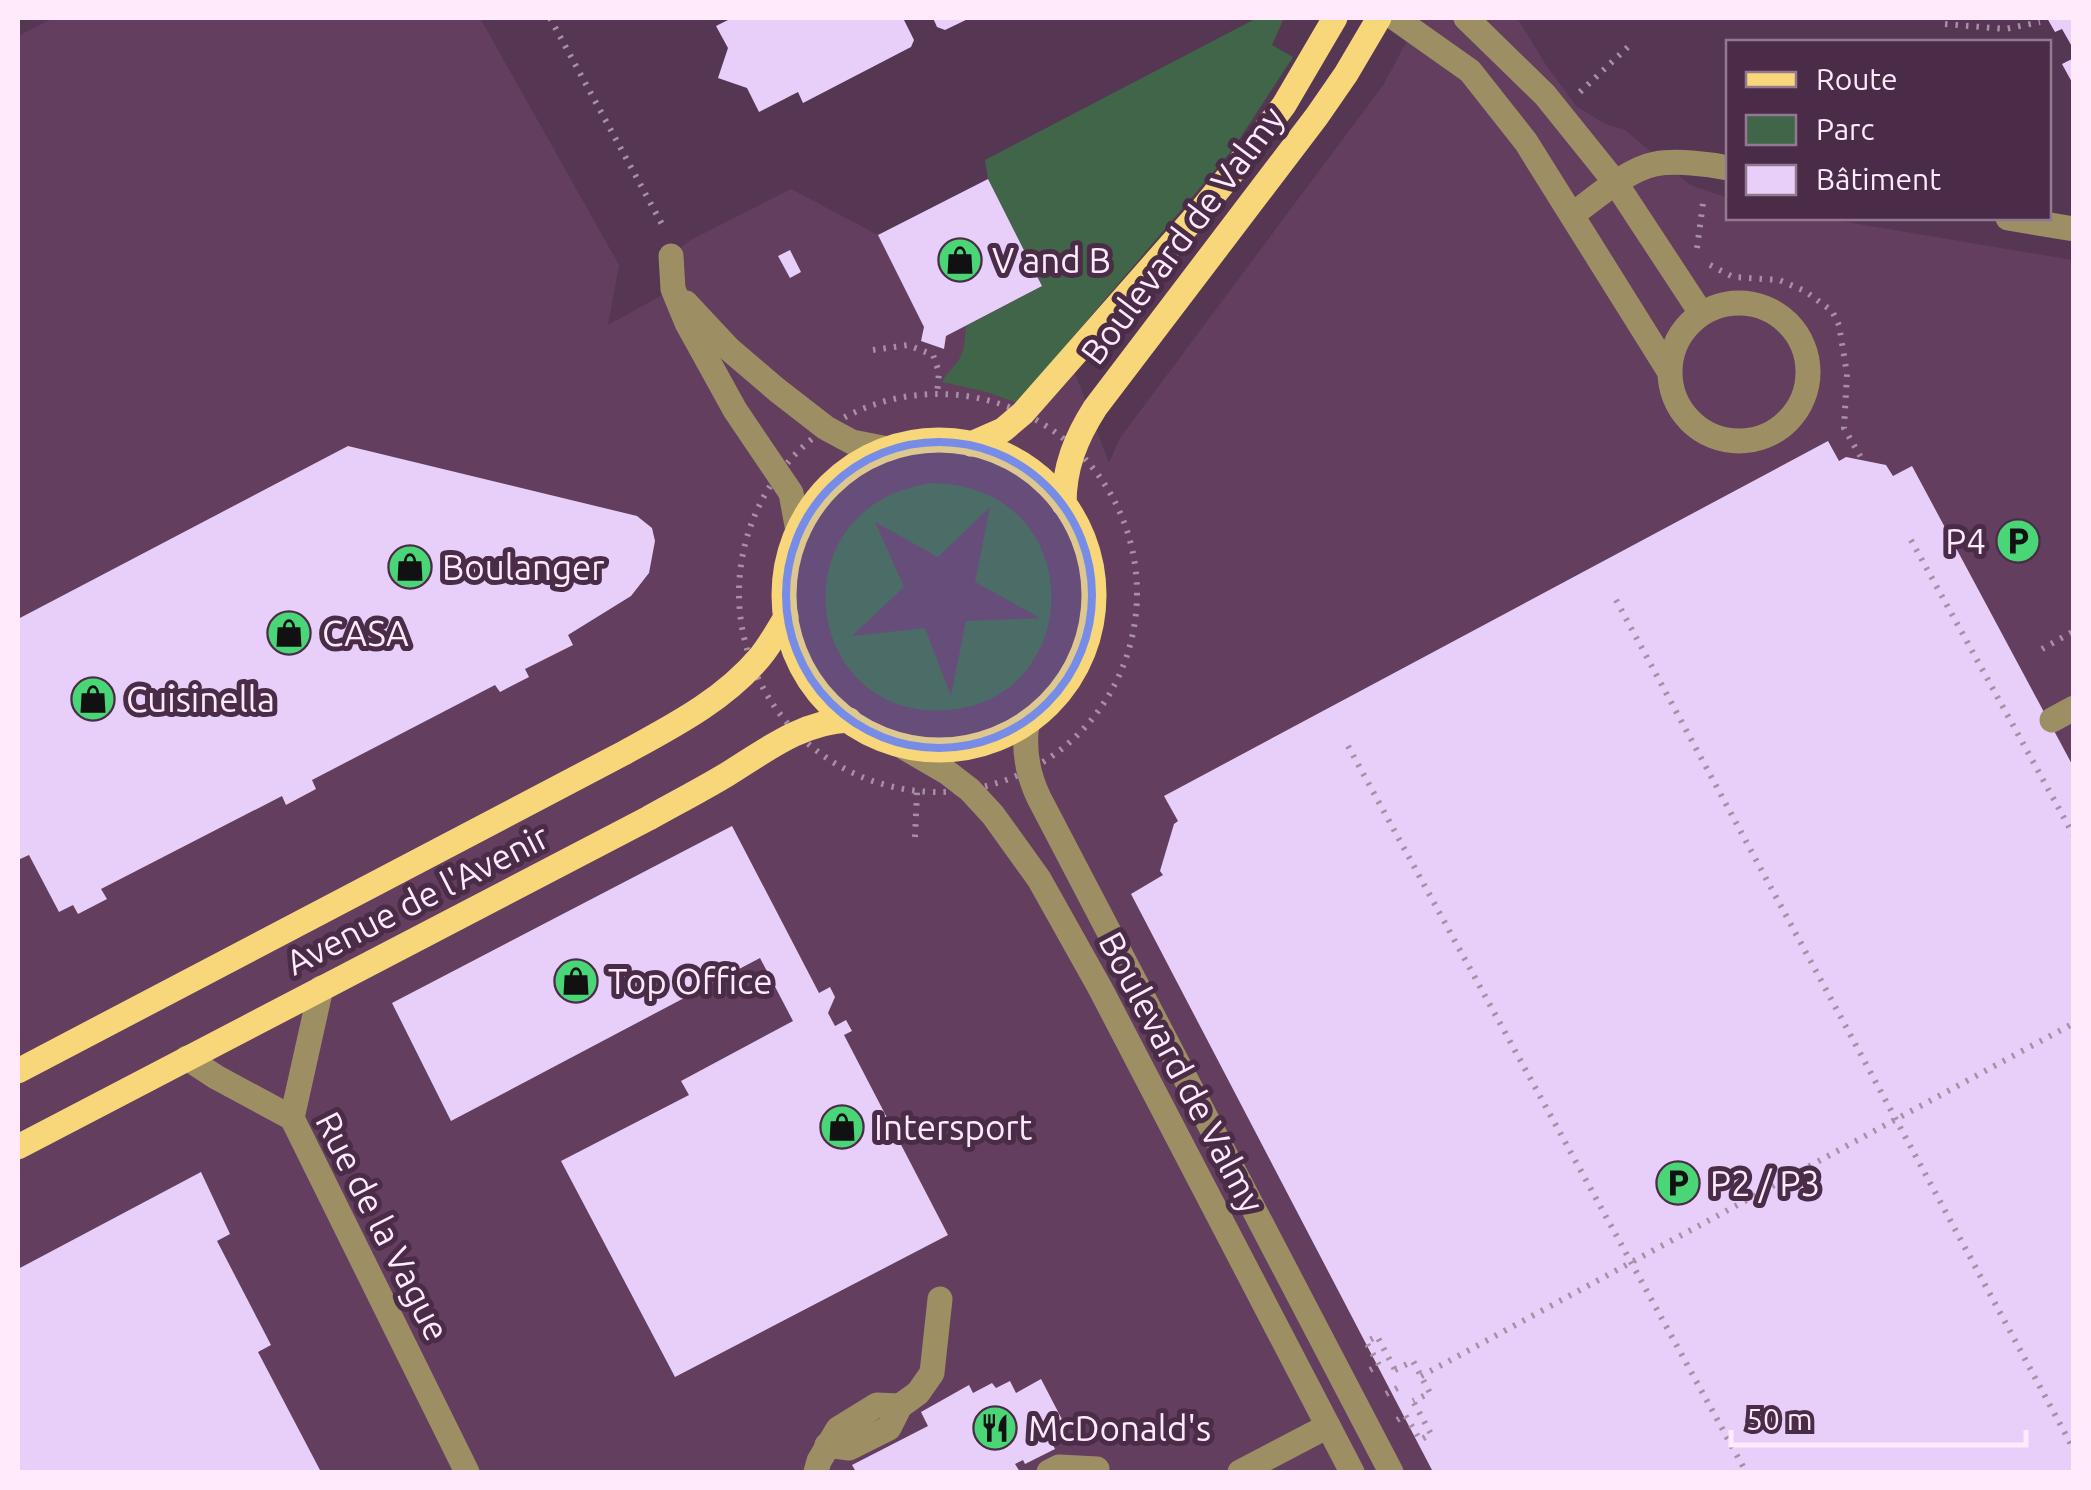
<svg xmlns="http://www.w3.org/2000/svg" width="2091" height="1490" font-family="Ubuntu,sans-serif">
  <style>
    .built { fill: #633e5f }
    .green { fill: #406548; fill-rule: evenodd }
    .building { fill: #e7cff9 }
    .lines { fill: none; stroke-linecap: round; stroke-linejoin: round }
    .path { stroke: #a88fa5; stroke-width: 6; stroke-dasharray: 2.5 8; stroke-linecap: butt }
    .minor { stroke: #9e8e63; stroke-width: 25 }
    .major { stroke: #f8d77a; stroke-width: 25 }
    .path-bridge { stroke: #a88fa5; stroke-width: 6; stroke-dasharray: 2.5 8; stroke-linecap: butt }
    .marked { fill: #778ce6; fill-opacity: 0.2; stroke: #778ce6; stroke-width: 8; stroke-linejoin: round }
    .labels { text-anchor: middle; dominant-baseline: central; stroke-width: 10; stroke-linejoin: round; paint-order: stroke }
    .street-label { font-size: 35px; fill: #feeafb; stroke: #4b2c48 }
    .poi-label { font-size: 35px; fill: #feeafb; stroke: #4b2c48; text-anchor: start }
  </style>
  <rect width="100%" height="100%" fill="#563753"/>
  <path class="built" d="M54 18H480L619 265 608 325 673 289 671 256 689 241 791 189 878 235 988 179 1042 286 1109 463 1120 438 1384 84 1419 18H1517L1546 65 1576 106 1605 124 1625 130 1690 185 1728 198V218H1823L2073 260V1472H18V36Z"/>
  <g class="green">
    <path d="M1257 18H1284L1272 45 1293 57 1233 149 1017 403 987 392 942 382C946 374 952 369 958 361 965 350 965 338 966 326L1042 286 988 179 985 160Z"/>
    <path d="M932 483C1091 486 1087 702 945 710 802 719 775 505 932 483ZM990 507 975 582 1040 618 966 621 951 696 925 628 852 636 904 587 875 522 938 557Z"/>
  </g>
  <g class="building">
    <path d="M732 18H903L914 40 911 47 803 103 798 92 759 112 747 88 718 78 728 48 716 26Z"/>
    <path d="M933 18H970L945 30 937 27Z"/>
    <path d="M2047 18H2074V50L2062 29 2055 32Z"/>
    <path d="M2074 58V86L2062 64Z"/>
    <path d="M988 179 1042 286 946 336 944 349 921 341 924 327 878 235Z"/>
    <path d="M790 250 801 272 790 278 778 256Z"/>
    <path d="M1828 441 1839 461 1846 457 1886 465 1893 476 1912 466 2074 768V1472H1433L1131 894 1163 875 1160 871 1174 824 1178 821 1164 796Z"/>
    <path d="M348 446 637 516 652 528 655 541 649 573 631 596 568 635 573 645 525 669 529 677 500 692 495 685 312 780 316 789 286 805 282 796 101 889 107 899 78 914 73 905 59 912 29 855 18 860V619Z"/>
    <path d="M732 826 819 993 830 987 835 997 828 1013 835 1026 846 1020 852 1031 844 1035 948 1235 675 1377 561 1161 689 1095 681 1081 793 1021 760 958 451 1121 392 1003Z"/>
    <path d="M201 1172 230 1234 217 1241 271 1345 258 1352 321 1472H18V1269Z"/>
    <path d="M1041 1379 1067 1429 1050 1439 1055 1449 1025 1464 1023 1460 1015 1464 1020 1472H856L852 1465 928 1426 921 1412 969 1385 973 1393 992 1383 996 1388 1010 1381 1016 1393Z"/>
  </g>
  <g class="lines">
    <g class="path">
      <path d="M550 18 664 228"/>
      <path d="M1945 24 2005 29 2040 22"/>
      <path d="M1580 92 1630 45"/>
      <path d="M1697 248 1704 196"/>
      <path d="M1710 265 1733 277 1779 280 1805 291 1832 311 1839 325 1847 374 1844 428 1863 461"/>
      <path d="M873 350 908 345 933 355 939 372 937 394"/>
      <circle cx="938" cy="593" r="199"/>
      <path d="M1911 540 2074 836"/>
      <path d="M1616 600 2074 1450"/>
      <path d="M2042 649 2074 631"/>
      <path d="M1348 746 1746 1472"/>
      <path d="M915 837 917 792"/>
      <path d="M1370 1370 1379 1365 1366 1342 1377 1336 1395 1370"/>
      <path d="M1386 1394 1403 1385"/>
      <path d="M1397 1420 1405 1415 1420 1440 1431 1434 1413 1401"/>
    </g>
    <g class="minor">
      <path d="M1395 18 1470 71 1526 142 1669 371"/>
      <path d="M1466 18 1545 95 1615 182 1701 313"/>
      <path d="M1572 215C1594 199 1628 169 1655 164 1676 160 1708 164 1728 168"/>
      <path d="M2008 218 2074 229"/>
      <path d="M671 256 673 289 687 323 735 410 791 493 798 531"/>
      <circle cx="1739" cy="372" r="69"/>
      <path d="M686 303 729 349 777 390 826 428 852 442 888 449"/>
      <path d="M2052 720 2074 708"/>
      <path d="M1027 723C1023 750 1027 773 1039 798L1391 1472"/>
      <path d="M900 745 948 773 970 790 993 815 1039 879 1100 988 1352 1472"/>
      <path d="M187 1058 216 1077 292 1118 467 1472"/>
      <path d="M292 1118 321 988"/>
      <path d="M827 1445 849 1448 889 1428 900 1406"/>
      <path d="M816 1472 819 1461 838 1429 877 1405 900 1406 918 1393 932 1373 940 1299"/>
      <path d="M1049 1472 1059 1467 1097 1469"/>
      <path d="M1240 1472 1328 1426"/>
    </g>
    <g class="major">
      <circle cx="939" cy="595" r="155"/>
      <path d="M971 444 1003 430 1023 413 1204 207 1247 154 1284 105 1335 18"/>
      <path d="M1064 504C1064 467 1076 438 1095 408L1317 116 1346 74 1379 18"/>
      <path d="M18 1071 622 754C671 727 723 701 760 657 770 645 778 630 786 617"/>
      <path d="M18 1147 649 818C674 804 701 790 726 775 765 751 801 722 849 720"/>
    </g>
    <g class="path-bridge">
      <path d="M1395 1370 1413 1361 1430 1393 1413 1401"/>
      <path d="M1421 1376 2074 1023"/>
    </g>
  </g>
  <path class="marked" d="M786 595a153 153 0 1 1 306 0a153 153 0 1 1-306 0Z"/>
  <defs>
    <symbol id="shop-disc" viewBox="-11 -11 22 22"><circle r="9.5" fill="#4ad677" stroke="#4b2c48"/><path d="M-5-2.5h2.3a2.7 3.5 0 0 1 5.4 0H5L5.5 6h-11ZM-1.5-2.5h3a1.5 2.3 0 0 0-3 0Z" fill="#111"/></symbol>
    <symbol id="parking-disc" viewBox="-11 -11 22 22"><circle r="9.5" fill="#4ad677" stroke="#4b2c48"/><path d="M-3.5-5.5H1a3.5 3.5 0 0 1 0 7H-1V5.5H-3.5ZM-1-3.4V-.6H.8a1.4 1.4 0 0 0 0-2.8Z" fill="#111"/></symbol>
    <symbol id="restaurant-disc" viewBox="-11 -11 22 22"><circle r="9.5" fill="#4ad677" stroke="#4b2c48"/><path d="M-5-6h1v4h1v-4h1v4h1v-4h1v5L-1.5 .5V6h-2V.5L-5-1ZM5-6V6H3V1.5H1.5Q1.5-4 5-6Z" fill="#111"/></symbol>
  </defs>
  <g fill-rule="evenodd">
    <use href="#shop-disc" x="935" y="235" width="50" height="50"/>
    <use href="#parking-disc" x="1993" y="516" width="50" height="50"/>
    <use href="#shop-disc" x="385" y="542" width="50" height="50"/>
    <use href="#shop-disc" x="264" y="608" width="50" height="50"/>
    <use href="#shop-disc" x="68" y="674" width="50" height="50"/>
    <use href="#shop-disc" x="551" y="956" width="50" height="50"/>
    <use href="#shop-disc" x="817" y="1102" width="50" height="50"/>
    <use href="#parking-disc" x="1653" y="1158" width="50" height="50"/>
    <use href="#restaurant-disc" x="970" y="1403" width="50" height="50"/>
  </g>
  <g class="labels">
    <g class="street-label">
      <text transform="translate(1182 235) rotate(-53)">Boulevard de Valmy</text>
      <text transform="translate(417 899) rotate(-27)">Avenue de l'Avenir</text>
      <text transform="translate(1182 1072) rotate(62)">Boulevard de Valmy</text>
      <text transform="translate(383 1226) rotate(63)">Rue de la Vague</text>
    </g>
    <g class="poi-label">
      <text x="992" y="260">V and B</text>
      <text x="1986" y="541" text-anchor="end">P4</text>
      <text x="442" y="567">Boulanger</text>
      <text x="322" y="633">CASA</text>
      <text x="126" y="699">Cuisinella</text>
      <text x="608" y="981">Top Office</text>
      <text x="874" y="1127">Intersport</text>
      <text x="1710" y="1183">P2 / P3</text>
      <text x="1028" y="1428">McDonald's</text>
    </g>
  </g>
  <rect width="2091" height="1490" fill="none" stroke="#feeafb" stroke-width="40"/>
  <rect x="1726" y="40" width="325" height="180" fill="#4b2c48" stroke="#937890" stroke-width="2.5"/>
  <rect x="1746" y="72" width="50" height="15" fill="#f8d77a" stroke="#937890" stroke-width="2.5"/>
  <text x="1816" y="90" font-size="30" fill="#feeafb">Route</text>
  <rect x="1746" y="115" width="50" height="30" fill="#406548" stroke="#937890" stroke-width="2.5"/>
  <text x="1816" y="140" font-size="30" fill="#feeafb">Parc</text>
  <rect x="1746" y="165" width="50" height="30" fill="#e7cff9" stroke="#937890" stroke-width="2.5"/>
  <text x="1816" y="190" font-size="30" fill="#feeafb">Bâtiment</text>
  <path d="M1731 1430v15h295v-15" fill="none" stroke="#feeafb" stroke-width="5"/>
  <text x="1746" y="1430" font-size="30" fill="#feeafb" stroke="#4b2c48" stroke-width="8" paint-order="stroke">50 m</text>
</svg>
